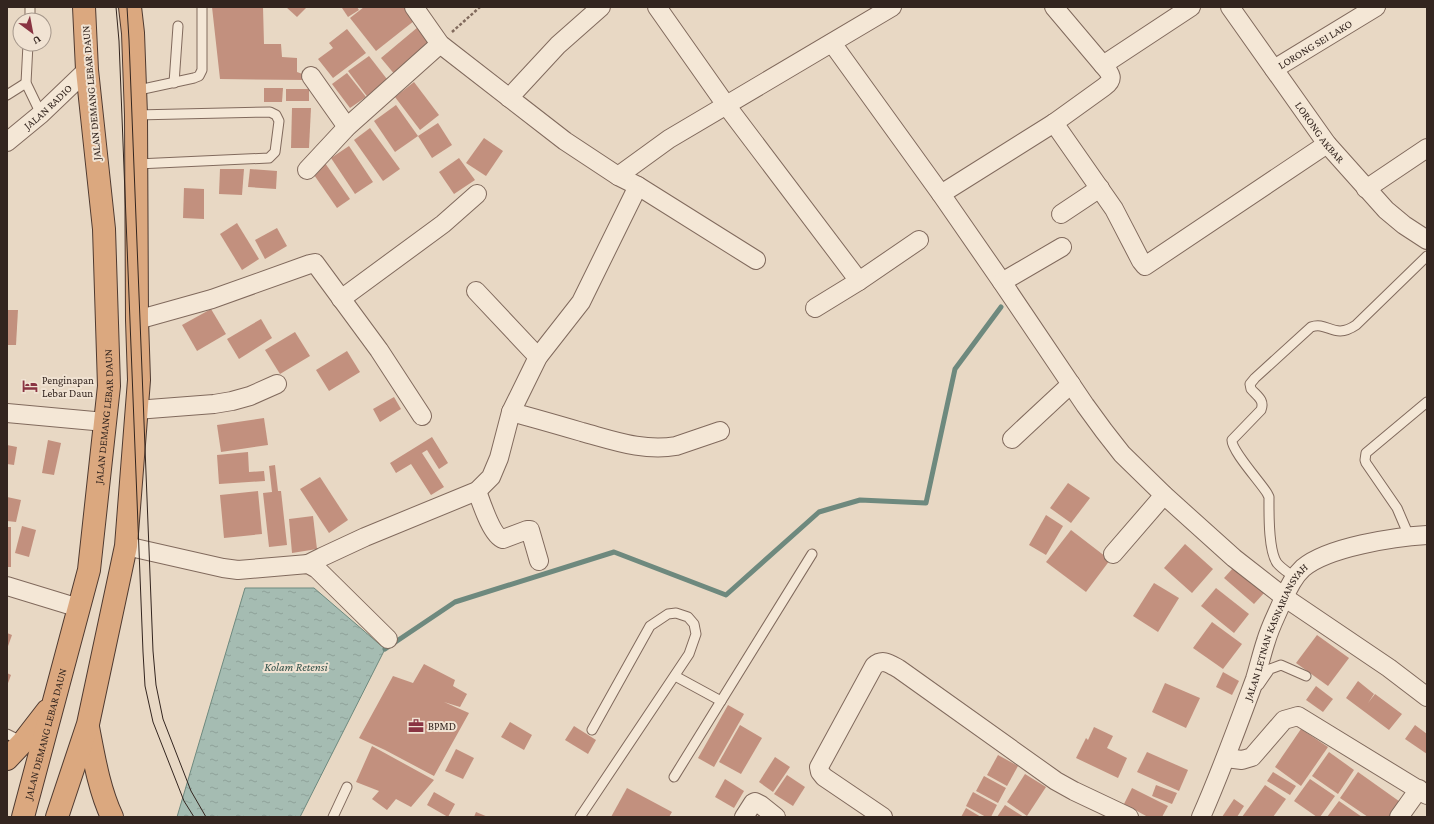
<svg xmlns="http://www.w3.org/2000/svg" width="1434" height="824" font-family="'Crimson Pro',serif">
  <style>
    .water { fill: url(#water-ripples); stroke: #6e897e }
    .lines { fill: none; stroke-linecap: round; stroke-linejoin: round }
    .stream { stroke: #6e897e; stroke-width: 5 }
    .building { fill: #c2907e }
    .service-casing { stroke: #816a5d; stroke-width: 11 }
    .minor-casing { stroke: #816a5d; stroke-width: 20 }
    .trunk-casing { stroke: #4f3a30; stroke-width: 24 }
    .path { stroke: #816a5d; stroke-width: 2.5; stroke-dasharray: 3 2; stroke-linecap: butt }
    .service { stroke: #f4e7d6; stroke-width: 9 }
    .minor { stroke: #f4e7d6; stroke-width: 18 }
    .trunk { stroke: #dba87f; stroke-width: 22 }
    .tram { stroke: #33251f; stroke-width: 1 }
    .labels { text-anchor: middle; dominant-baseline: central; stroke-width: 4; stroke-linejoin: round; paint-order: stroke }
    .street-label { font-size: 11px; fill: #33251f; stroke: #f1e3d3 }
    .poi-label { font-size: 11px; fill: #33251f; stroke: #f1e3d3; text-anchor: start }
    .water-label { font-size: 12px; font-style: italic; fill: #305149; stroke: #f1e3d3 }
  </style>
  <defs>
    <pattern id="water-ripples" width="26" height="14" patternUnits="userSpaceOnUse"><rect width="26" height="14" fill="#a5bcb2"/><path d="M2 4q2-2 4 0t4 0M15 11q2-2 4 0t4 0" fill="none" stroke="#8ea199"/></pattern>
  </defs>
  <rect width="100%" height="100%" fill="#e8d8c4"/>
  <path class="water" d="M245 588H314L385 649 300 817H177Z"/>
  <g class="lines">
    <path class="stream" d="M385 649 455 602 614 552 726 595 819 512 860 500 926 503 955 369 1001 307"/>
  </g>
  <g class="building">
    <path d="M212 7H263L264 44H281L282 57 297 58V72L308 76 307 80 220 79Z"/>
    <path d="M286 7H307L297 17Z"/>
    <path d="M344 7H357L359 10 348 17 342 8Z"/>
    <path d="M364 7H406L419 17 376 51 350 18Z"/>
    <path d="M418 27 433 45 396 76 381 58Z"/>
    <path d="M347 29 366 53 333 78 318 59 333 48 329 43Z"/>
    <path d="M369 56 390 83 369 99 348 71Z"/>
    <path d="M347 73 366 97 350 108 332 84Z"/>
    <path d="M414 82 439 115 420 130 395 97Z"/>
    <path d="M264 88H283L282 102H264Z"/>
    <rect x="286" y="89" width="23" height="12"/>
    <path d="M396 105 418 136 395 152 374 121Z"/>
    <path d="M292 108H311L309 148H291Z"/>
    <path d="M438 123 452 145 432 158 418 136Z"/>
    <path d="M370 128 400 169 383 181 354 140Z"/>
    <path d="M484 138 503 151 486 176 466 163Z"/>
    <path d="M349 146 373 182 355 194 331 158Z"/>
    <path d="M459 158 475 180 454 194 439 172Z"/>
    <path d="M325 163 350 199 337 208 312 172Z"/>
    <path d="M220 169H244L242 195 219 194Z"/>
    <path d="M250 169 277 171 276 189 248 187Z"/>
    <path d="M184 188 204 189V219L183 218Z"/>
    <path d="M237 223 259 259 242 270 220 234Z"/>
    <path d="M277 228 287 246 265 259 255 240Z"/>
    <path d="M211 309 226 334 197 351 182 325Z"/>
    <path d="M7 310H18L16 345H7Z"/>
    <path d="M261 319 272 338 239 359 227 339Z"/>
    <path d="M295 332 310 356 280 374 265 350Z"/>
    <path d="M347 351 360 372 329 391 316 370Z"/>
    <path d="M394 397 401 409 380 422 373 409Z"/>
    <path d="M264 418 268 445 221 452 217 425Z"/>
    <path d="M432 437 448 463 439 469 427 450 422 453 444 487 431 495 411 464 396 473 390 463Z"/>
    <path d="M48 440 61 443 54 475 42 473Z"/>
    <path d="M7 445 17 447 14 465 7 464Z"/>
    <path d="M248 452 249 472 264 471 265 481 219 484 217 455Z"/>
    <path d="M275 465 278 491H281L287 545 269 547 263 493 272 492 269 466Z"/>
    <path d="M320 477 348 520 329 533 300 489Z"/>
    <path d="M1068 483 1090 498 1071 523 1050 508Z"/>
    <path d="M258 491 262 534 224 538 220 495Z"/>
    <path d="M7 497 21 500 16 522 7 521Z"/>
    <path d="M1046 515 1063 526 1046 555 1029 545Z"/>
    <path d="M313 516 317 549 292 553 289 519Z"/>
    <path d="M22 526 36 530 29 557 15 553Z"/>
    <rect x="7" y="527" width="4" height="40"/>
    <path d="M1071 530 1110 560 1086 592 1046 562Z"/>
    <path d="M1185 544 1213 569 1192 593 1164 568Z"/>
    <path d="M1234 567 1264 593 1254 604 1224 578Z"/>
    <path d="M1154 583 1179 598 1158 632 1133 616Z"/>
    <path d="M1216 588 1249 614 1234 633 1201 606Z"/>
    <path d="M1212 622 1242 644 1223 669 1193 648Z"/>
    <path d="M7 633 12 635 7 649Z"/>
    <path d="M1317 635 1349 658 1328 686 1296 663Z"/>
    <path d="M424 664 455 680 453 686 467 694 460 707 444 702 469 713 434 776 385 750 359 738 393 676 413 683Z"/>
    <path d="M1223 672 1239 681 1232 695 1216 687Z"/>
    <path d="M7 673 11 675 7 686Z"/>
    <path d="M1358 681 1374 694 1368 703 1375 694 1402 714 1389 730 1346 698Z"/>
    <path d="M1165 683 1200 698 1186 728 1152 712Z"/>
    <path d="M1316 686 1333 699 1323 712 1306 700Z"/>
    <path d="M728 705 744 714 714 767 698 758Z"/>
    <path d="M510 722 532 735 524 750 501 737Z"/>
    <path d="M740 725 762 738 741 774 719 762Z"/>
    <path d="M1415 725 1427 734V754L1405 739Z"/>
    <path d="M574 726 596 740 588 754 565 740Z"/>
    <path d="M1094 727 1113 736 1107 748 1127 758 1118 778 1076 758 1086 738 1088 740Z"/>
    <path d="M1301 729 1328 747 1301 786 1275 767Z"/>
    <path d="M372 746 434 780 411 807 396 799 387 810 372 799 379 791 356 782Z"/>
    <path d="M456 749 474 758 463 779 445 771Z"/>
    <path d="M1147 752 1188 770 1179 791 1137 772Z"/>
    <path d="M1329 752 1354 770 1338 794 1312 776Z"/>
    <path d="M998 755 1018 766 1007 786 987 775Z"/>
    <path d="M775 757 790 767 773 792 759 782Z"/>
    <path d="M1273 772 1296 786 1290 795 1267 781Z"/>
    <path d="M1358 772 1403 804 1394 817H1368L1340 798Z"/>
    <path d="M1025 774 1046 787 1027 816 1007 802Z"/>
    <path d="M787 775 805 787 793 806 774 794Z"/>
    <path d="M984 776 1006 788 998 803 976 791Z"/>
    <path d="M725 779 744 791 734 808 715 797Z"/>
    <path d="M1310 779 1335 796 1320 817H1317L1294 801Z"/>
    <path d="M1156 785 1177 793 1172 804 1152 796Z"/>
    <path d="M1265 785 1286 799 1273 817H1242Z"/>
    <path d="M627 788 672 812 669 817H611Z"/>
    <path d="M1132 788 1168 806 1162 817H1148L1124 804Z"/>
    <path d="M434 792 455 804 448 817 427 805Z"/>
    <path d="M973 792 997 805 991 817H986L966 806Z"/>
    <path d="M1234 799 1244 806 1237 817H1222Z"/>
    <path d="M1339 801 1362 817H1327Z"/>
    <path d="M1005 805 1024 817H997Z"/>
    <path d="M966 808 981 817H961Z"/>
    <path d="M476 812 488 817H474Z"/>
  </g>
  <g class="lines">
    <defs>
      <g id="service">
        <path d="M30 20V7"/>
        <path d="M28 44 26 83 41 114"/>
        <path d="M174 83 178 26"/>
        <path d="M134 91 194 78 199 76 202 70V7"/>
        <path d="M7 95 26 83"/>
        <path d="M136 115 270 112 276 115 279 121 275 152 269 158 137 164"/>
        <path d="M1409 536 1397 508 1366 463 1365 460 1366 453 1427 402"/>
        <path d="M1294 577C1289 573 1282 569 1277 563 1268 550 1269 513 1269 497L1267 493C1261 483 1231 450 1232 440L1261 410C1265 400 1257 396 1251 389L1250 384 1255 378 1311 327C1328 321 1334 340 1356 325L1427 256"/>
        <path d="M675 676 721 701"/>
        <path d="M1259 685 1270 669 1281 665 1306 676"/>
        <path d="M7 734 23 742"/>
        <path d="M674 777 812 554"/>
        <path d="M333 817 347 787"/>
        <path d="M580 817 689 654 696 634 694 624 688 617 676 613 668 614 650 626 592 730"/>
      </g>
      <g id="minor">
        <path d="M414 7 440 44 565 141 618 176 638 186 756 260"/>
        <path d="M657 7 726 105 859 281 919 240"/>
        <path d="M1054 7 1103 65"/>
        <path id="s1" d="M1230 7 1327 144 1386 210 1404 225 1427 240"/>
        <path d="M832 43 941 194 1002 282 1085 405 1104 431 1122 454 1164 495 1234 558 1284 597 1389 668 1427 697"/>
        <path id="s2" d="M1274 69 1376 7"/>
        <path d="M311 76 347 127"/>
        <path d="M509 98 558 45 601 7"/>
        <path d="M1054 123 1114 209 1141 261 1145 266 1327 144"/>
        <path id="s3" d="M7 142 41 114 87 70"/>
        <path d="M307 170 347 127 440 44"/>
        <path d="M618 176 669 139 892 7"/>
        <path d="M1366 189 1427 148"/>
        <path d="M941 194 1054 123 1104 87C1115 79 1111 74 1103 65L1191 7"/>
        <path d="M1061 214 1100 188"/>
        <path d="M1002 282 1062 247"/>
        <path d="M476 291 538 357"/>
        <path d="M341 299 443 224 477 194"/>
        <path d="M815 308 859 281"/>
        <path d="M137 320 212 299 310 264 315 263 379 350 422 416"/>
        <path d="M136 410 214 404 232 401 250 396 277 384"/>
        <path d="M511 412C534 418 558 425 582 432 612 440 644 452 676 446L720 431"/>
        <path d="M7 413 105 422"/>
        <path d="M1012 439 1071 384"/>
        <path d="M477 491C481 502 492 536 503 539L527 530H530L539 561"/>
        <path d="M126 546 223 568 238 570 308 564 317 569 388 639"/>
        <path d="M1113 554 1164 495"/>
        <path d="M308 564 322 557 365 537 472 493 477 491 491 477 499 458 511 412 538 357 581 302 638 186"/>
        <path d="M7 586 79 608"/>
        <path d="M1226 758 1242 760 1252 757 1284 720 1298 716 1427 795"/>
        <path d="M744 817 753 803 755 802 761 805 776 817"/>
        <path d="M883 817 824 777 820 772 819 767 874 666C883 658 890 664 899 669L1056 781 1074 791 1129 817"/>
        <path id="s4" d="M1201 817C1221 772 1238 725 1255 679 1259 666 1262 653 1266 641 1270 627 1277 614 1282 602 1287 590 1293 577 1303 568 1328 547 1394 537 1427 535"/>
        <path d="M1399 817 1419 789"/>
      </g>
      <g id="trunk">
        <path d="M88 727C94 758 99 789 112 817"/>
        <path d="M7 759 23 742 47 711"/>
        <path id="s5" d="M23 817 89 570 109 386 104 229 87 70 84 7"/>
        <path d="M57 817 88 724 126 546 139 380 137 320 136 115 133 33 130 7"/>
      </g>
    </defs>
    <use href="#service" class="service-casing"/>
    <use href="#minor" class="minor-casing"/>
    <use href="#trunk" class="trunk-casing"/>
    <path class="path" d="M452 32 480 7"/>
    <use href="#service" class="service"/>
    <use href="#minor" class="minor"/>
    <use href="#trunk" class="trunk"/>
    <g class="tram">
      <path d="M116 7 119 41 143 652 145 686 153 722 184 801 194 817"/>
      <path d="M127 7 129 40 153 651 156 685 163 719 191 791 206 817"/>
    </g>
  </g>
  <defs>
    <symbol id="hotel-bare" viewBox="-9 -9 18 18"><path d="M-6-4.5h1.5V1H6V5H4.5V3h-9V5H-6ZM-4 0a1.8 1.8 0 1 1 3.6 0ZM.5 0V-2.5h3Q6-2.5 6 0Z" fill="#893442" stroke="#f1e3d3" stroke-width="2.5" paint-order="stroke"/></symbol>
    <symbol id="office-bare" viewBox="-9 -9 18 18"><path d="M-6-3h4V-5.5h4V-3h4V5H-6ZM-1-4.5V-3h2v-1.5ZM-6 0V1H6V0Z" fill="#893442" stroke="#f1e3d3" stroke-width="2.5" paint-order="stroke"/></symbol>
  </defs>
  <g fill-rule="evenodd">
    <use href="#hotel-bare" x="19" y="375" width="22" height="22"/>
    <use href="#office-bare" x="405" y="715" width="22" height="22"/>
  </g>
  <g class="labels">
    <g class="street-label">
      <text stroke="none"><textPath href="#s2" startOffset="48">LORONG SEI LAKO</textPath></text>
      <text transform="translate(91 93) rotate(-95)">JALAN DEMANG LEBAR DAUN</text>
      <text stroke="none"><textPath href="#s3" startOffset="54">JALAN RADIO</textPath></text>
      <text stroke="none"><textPath href="#s1" startOffset="154">LORONG AKBAR</textPath></text>
      <text stroke="none"><textPath href="#s5" startOffset="410">JALAN DEMANG LEBAR DAUN</textPath></text>
      <text stroke="none"><textPath href="#s4" startOffset="200">JALAN LETNAN KASNARIANSYAH</textPath></text>
      <text stroke="none"><textPath href="#s5" startOffset="86">JALAN DEMANG LEBAR DAUN</textPath></text>
    </g>
    <g class="poi-label">
      <text x="42" y="380">Penginapan<tspan x="42" dy="13">Lebar Daun</tspan></text>
      <text x="428" y="726">BPMD</text>
    </g>
    <g class="water-label">
      <text x="296" y="667">Kolam Retensi</text>
    </g>
  </g>
  <rect width="1434" height="824" fill="none" stroke="#33251f" stroke-width="16"/>
  <g transform="translate(32 32) rotate(148)"><circle r="19" fill="#f1e3d3" stroke="#a5978b"/>
  <path d="M0-3L7 15L0 10L-7 15Z" fill="#893442"/>
  <text y="-6" font-size="11" font-weight="bold" text-anchor="middle" fill="#33251f">U</text>
  </g>
</svg>
